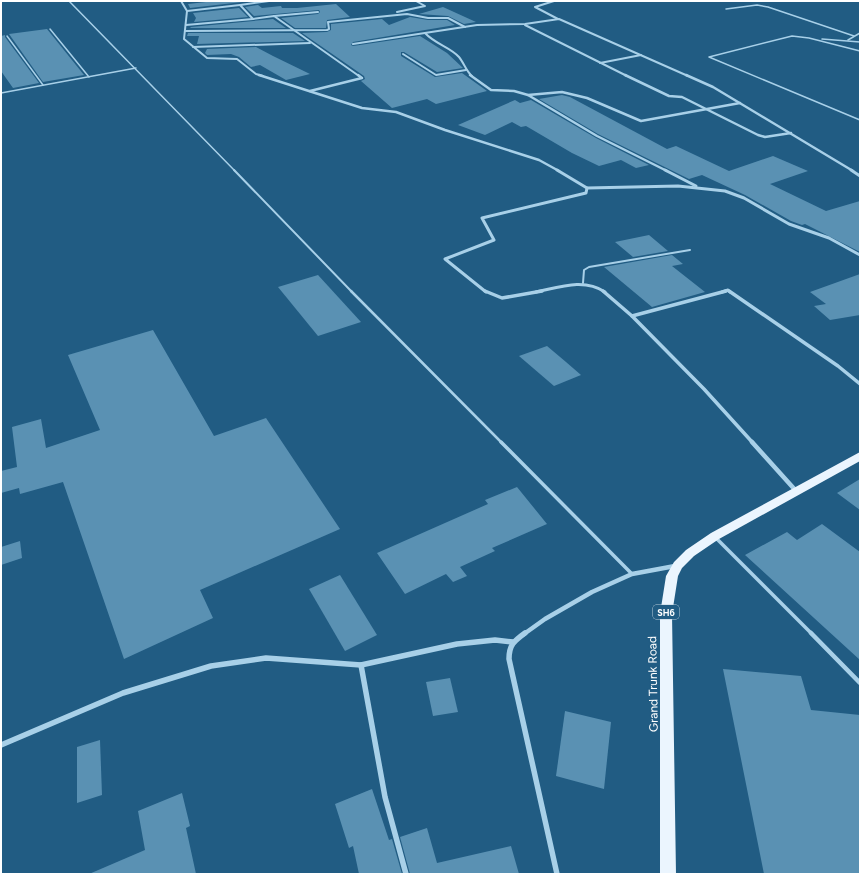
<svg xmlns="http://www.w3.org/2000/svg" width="861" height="875" font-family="Figtree,sans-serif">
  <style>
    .building { fill: #5a91b3 }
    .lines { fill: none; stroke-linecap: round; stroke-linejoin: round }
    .service-far4 { stroke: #a8d0e8; stroke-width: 1.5 }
    .service-far3 { stroke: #a8d0e8; stroke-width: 2 }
    .service-far2 { stroke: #a8d0e8; stroke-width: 2.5 }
    .service-far1 { stroke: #a8d0e8; stroke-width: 3.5 }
    .service { stroke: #a8d0e8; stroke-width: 4.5 }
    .minor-far5 { stroke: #a8d0e8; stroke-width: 2 }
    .minor-far4 { stroke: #a8d0e8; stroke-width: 2.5 }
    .minor-far3 { stroke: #a8d0e8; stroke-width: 3 }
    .minor-far2 { stroke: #a8d0e8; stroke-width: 3.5 }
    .minor-far1 { stroke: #a8d0e8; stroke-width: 4.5 }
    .minor { stroke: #a8d0e8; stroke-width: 5.5 }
    .primary { fill: #ebf5fe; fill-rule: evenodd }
    .labels { text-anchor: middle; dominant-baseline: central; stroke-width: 3; stroke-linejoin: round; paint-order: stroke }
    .shield { fill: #215c83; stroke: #bcceda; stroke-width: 1 }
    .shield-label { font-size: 9px; font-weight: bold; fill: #fff }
    .near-street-label { font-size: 12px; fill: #fff; stroke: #215c83 }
  </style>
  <rect width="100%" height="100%" fill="#215c83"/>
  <g class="building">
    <path d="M215 1H251L190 8 188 4Z"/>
    <path d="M336 4 350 17 327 20 326 28H295L281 18 318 14 320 12 319 10 254 16 245 7 258 5 262 8 281 6 282 8H297Z"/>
    <path d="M443 7 476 22 464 24 448 16 419 14Z"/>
    <path d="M239 8 248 17 194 22 196 18 193 13Z"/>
    <path d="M410 17 428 20H447L455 25 353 42 351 45 353 46 420 36 447 53 463 68 437 72 404 52H401V56L435 77 462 73 487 91 436 104 427 99 392 108 361 81 365 79 364 76 302 33 327 32 331 30V24L382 19 389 25Z"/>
    <path d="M273 19 286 28H190L191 27Z"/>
    <path d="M47 29 84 75 43 82 9 34Z"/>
    <path d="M188 33H293L305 41 197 44 199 36H187Z"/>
    <path d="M5 35V37L39 83 13 88 1 71V36Z"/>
    <path d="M256 47 273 56 310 74 286 80 260 65 251 67 239 57 231 54 207 55 205 53 207 49Z"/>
    <path d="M562 95 570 97 667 149 676 146 729 171 773 156 808 171 770 184 826 211 860 201V252L805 224 802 225 791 221 745 195 702 175 689 179 598 134 539 99Z"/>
    <path d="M515 100 520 103 531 100 596 138 649 165 636 168 621 160 599 166 572 153 526 126 521 127 512 122 485 135 458 125Z"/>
    <path d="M649 235 668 251 633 257 615 242Z"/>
    <path d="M672 255 683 264 672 266 705 292 652 307 604 267Z"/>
    <path d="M860 274V315L830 320 814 306 826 304 810 292Z"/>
    <path d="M318 275 361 322 318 336 278 287Z"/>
    <path d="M153 330 214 436 266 418 340 529 200 590 213 618 124 659 63 482 20 494 19 488 1 493V471L17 467 12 427 41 419 46 448 100 430 68 355Z"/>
    <path d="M547 346 566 362 581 375 554 386 519 356Z"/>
    <path d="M860 479V510L837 493Z"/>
    <path d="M517 487 547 524 492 548 495 551 460 567 467 576 453 582 446 574 405 594 377 553 488 504 485 500Z"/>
    <path d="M822 524 860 552V660L745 555 787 532 797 540Z"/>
    <path d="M20 541 22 558 1 565V547Z"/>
    <path d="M340 575 377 635 345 651 309 589Z"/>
    <path d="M723 669 801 676 811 710 860 715V874H764Z"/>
    <path d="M450 678 458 712 433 716 426 682Z"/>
    <path d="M565 711 611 722 604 789 556 776Z"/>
    <path d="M100 740 102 795 77 803V747Z"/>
    <path d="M372 789 389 840 392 839 402 874H359L353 846 349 848 335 804Z"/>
    <path d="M182 793 190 826 186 828 196 874H89L145 850 138 811Z"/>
    <path d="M427 828 437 863 511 846 519 874H410L400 837Z"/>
  </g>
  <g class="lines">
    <g class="service-far4">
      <path d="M69 1 235 171"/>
      <path d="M726 9 757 5 768 7 854 36"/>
      <path d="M50 29 89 77"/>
      <path d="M7 36 43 85"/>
      <path d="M822 39 860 42"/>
      <path d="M848 40 860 33"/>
      <path d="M860 51 809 38 792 36 709 57 860 120"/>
      <path d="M1 93 136 68"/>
    </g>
    <g class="service-far3">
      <path d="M234 170 352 292"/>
      <path d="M583 283 584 270 589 267 690 250"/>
    </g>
    <path class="service-far2" d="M351 291 502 443"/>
    <g class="service-far1">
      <path d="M501 442 632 574"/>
      <path d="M716 538 812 634"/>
    </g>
    <path class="service" d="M811 633 860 683"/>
    <g class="minor-far5">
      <path d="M181 1 187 11 184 39 207 58 237 59 256 74 263 76"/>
      <path d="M554 1 535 7 558 19"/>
      <path d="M187 11 240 5"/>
      <path d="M397 12 425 6 416 1"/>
      <path d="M274 16 318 12"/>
      <path d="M253 19 274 16 359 76"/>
      <path d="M186 25 253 19 240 5 269 1"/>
      <path d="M525 25 627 76"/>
      <path d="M185 31 327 30 329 29 328 22 407 14 428 18H448L465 27"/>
      <path d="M425 33C435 44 450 47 459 57 464 63 466 71 472 76"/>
      <path d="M353 44 477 25 525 24 559 19 688 76"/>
      <path d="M193 47 310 43"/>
      <path d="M403 54 436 75 466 70"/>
      <path d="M600 63 641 55"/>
    </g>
    <g class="minor-far4">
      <path d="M259 75 362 108 396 112 445 130 539 160 559 171"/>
      <path d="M470 75 491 90 514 91 528 95 562 92 587 98 641 121 740 103"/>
      <path d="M625 75 669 96 682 97 758 135 765 137 791 133"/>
      <path d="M686 75 713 87 853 171"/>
      <path d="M310 91 362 78 358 75"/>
      <path d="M528 95 597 136 667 171"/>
    </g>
    <g class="minor-far3">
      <path d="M665 170 696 186"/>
      <path d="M851 170 860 176"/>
      <path d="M587 188 678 186 725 191 744 198 789 224 829 238 860 255"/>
      <path d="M486 292 445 259 494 240 482 218 586 193 587 188 557 170"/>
      <path d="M536 292C560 287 584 278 605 292"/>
      <path d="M722 292 728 290 730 292"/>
    </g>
    <g class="minor-far2">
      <path d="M485 291 502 298 542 291"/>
      <path d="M603 291 632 316"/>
      <path d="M726 291 632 316 704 389 753 443"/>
      <path d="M729 291 838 366 860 384"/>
    </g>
    <g class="minor-far1">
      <path d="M752 442 797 492"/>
      <path d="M524 634 545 619 592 592 632 574 675 566"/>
    </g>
    <g class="minor">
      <path d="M525 633C514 641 509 645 509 659L557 874"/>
      <path d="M361 665 385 797 406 874"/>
      <path d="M1 745 123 693 211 666 266 658 361 665 457 644 495 640 513 642"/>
    </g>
    <path class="primary" d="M860 452V461L719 539 694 556 682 568 678 576 672 614 676 874H660V614L666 576 674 562 686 550 711 533Z"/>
  </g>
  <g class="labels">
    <rect class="shield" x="653" y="605" width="26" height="14" rx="3"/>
    <g class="shield-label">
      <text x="666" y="612">SH6</text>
    </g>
    <g class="near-street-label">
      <text transform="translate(653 684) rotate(-91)">Grand Trunk Road</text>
    </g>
  </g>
  <rect width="861" height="875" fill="none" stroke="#ffffff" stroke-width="4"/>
</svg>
